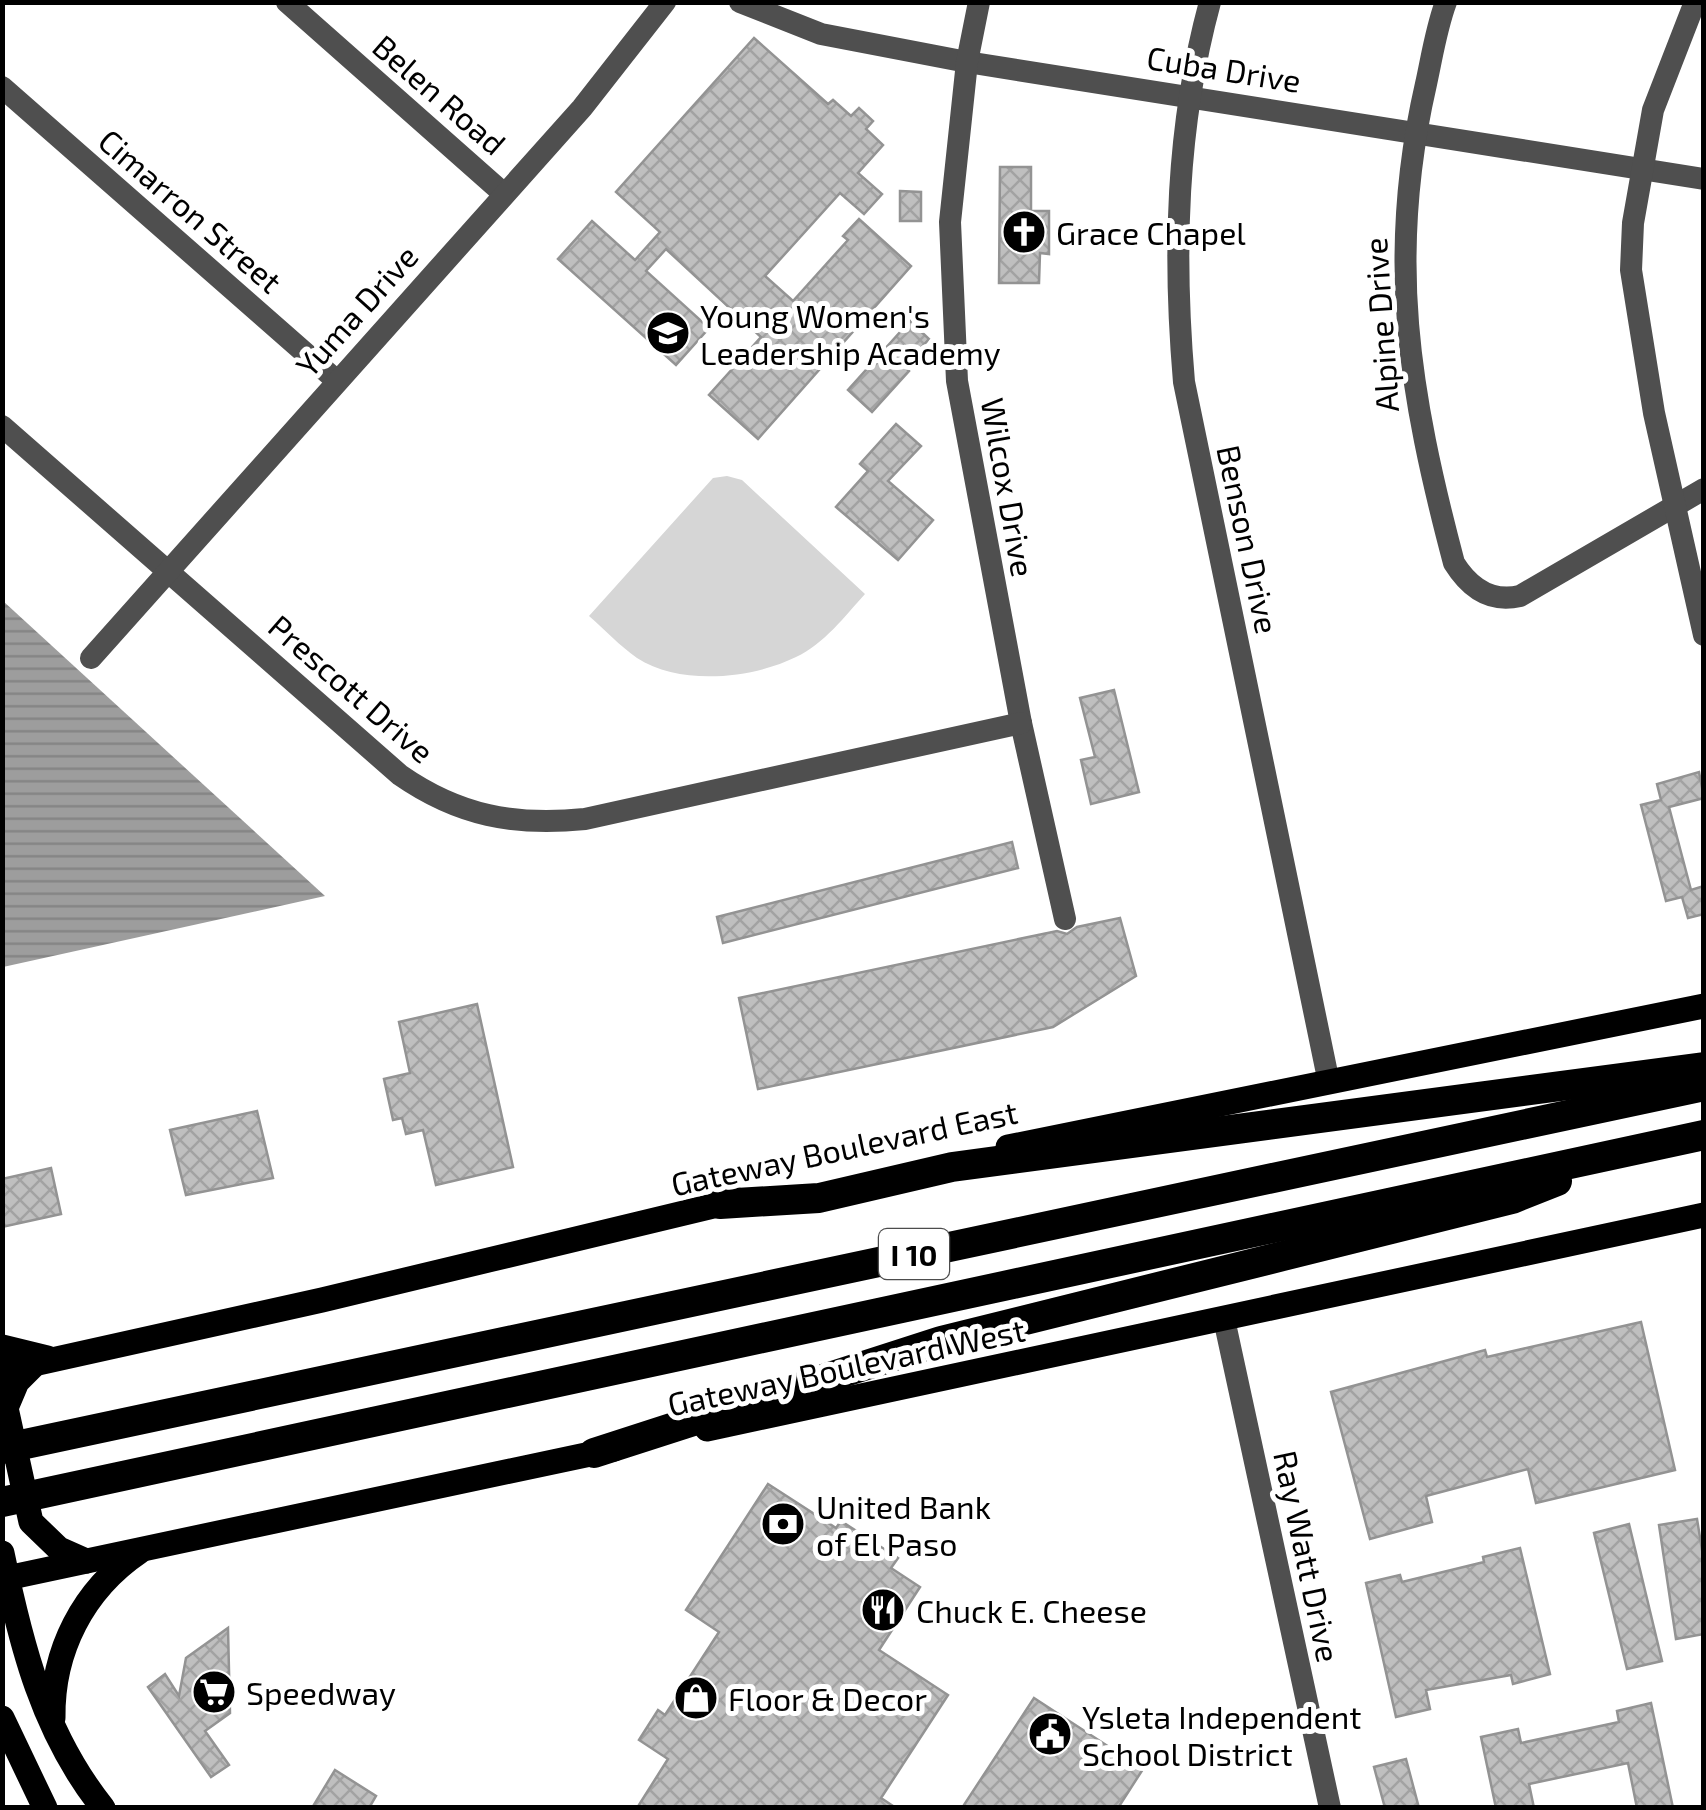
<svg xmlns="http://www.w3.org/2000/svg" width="1706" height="1810" font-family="'Exo 2',sans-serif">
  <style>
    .pitch { fill: #d6d6d6 }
    .water { fill: url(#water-rules) }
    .building { fill: url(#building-cross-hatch); stroke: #939393; stroke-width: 2.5 }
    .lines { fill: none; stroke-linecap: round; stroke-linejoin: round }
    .minor { stroke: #4f4f4f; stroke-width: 22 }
    .major { stroke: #000; stroke-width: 25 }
    .highway { stroke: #000; stroke-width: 30 }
    .labels { text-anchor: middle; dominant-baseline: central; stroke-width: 10; stroke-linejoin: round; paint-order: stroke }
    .shield { fill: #fff; stroke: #4c4c4c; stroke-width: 2.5 }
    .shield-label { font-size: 30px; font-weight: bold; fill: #000 }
    .street-label { font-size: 32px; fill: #000; stroke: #fff }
    .poi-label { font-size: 32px; fill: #000; stroke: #fff; text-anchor: start }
  </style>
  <defs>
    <pattern id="water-rules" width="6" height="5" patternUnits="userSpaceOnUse" patternTransform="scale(2.5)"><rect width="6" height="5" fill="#9d9d9d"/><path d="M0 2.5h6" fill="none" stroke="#858585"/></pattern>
    <pattern id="building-cross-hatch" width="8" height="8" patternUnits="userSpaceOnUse" patternTransform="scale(2.5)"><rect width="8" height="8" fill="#bfbfbf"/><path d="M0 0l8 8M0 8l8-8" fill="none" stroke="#a2a2a2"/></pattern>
  </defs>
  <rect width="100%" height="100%" fill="#fff"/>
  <path class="pitch" d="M727 476 742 480 865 594C845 616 824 644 796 657 751 679 680 686 637 658 620 646 605 630 589 616L713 478Z"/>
  <path class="water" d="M3 601 325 896 3 967Z"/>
  <g class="building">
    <path d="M754 38 828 104 833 100 851 116 859 108 873 121 866 129 883 145 858 173 882 194 864 214 840 193 765 276 793 301 848 240 843 236 859 219 911 266 758 439 709 395 761 337 666 249 646 271 709 328 676 365 558 259 592 221 635 260 660 232 616 192Z"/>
    <path d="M1000 167H1031V211H1049V254L1040 253 1039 283H999Z"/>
    <path d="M900 191 921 192V221H900Z"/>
    <path d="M910 321 929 339 904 366 909 371 872 412 848 390Z"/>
    <path d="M896 424 921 446 888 481 933 520 898 560 836 507 868 471 860 464Z"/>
    <path d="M1114 690 1139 792 1091 804 1081 760 1095 757 1080 698Z"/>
    <path d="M1699 772 1704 798 1669 807 1691 890 1704 886V914L1688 918 1682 897 1666 901 1641 805 1661 800 1657 784Z"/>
    <path d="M1012 842 1018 868 723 943 717 917Z"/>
    <path d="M1120 918 1136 976 1053 1027 758 1089 739 998 1057 931 1067 934 1077 927Z"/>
    <path d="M477 1004 513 1167 436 1185 423 1130 406 1134 402 1118 393 1120 384 1079 410 1073 399 1022Z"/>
    <path d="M257 1111 273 1178 186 1195 170 1130Z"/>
    <path d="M51 1168 61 1214 2 1227V1179Z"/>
    <path d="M1641 1322 1675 1470 1536 1503 1528 1469 1426 1496 1432 1522 1370 1539 1331 1392 1485 1350 1487 1357Z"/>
    <path d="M768 1484 836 1528 841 1521 898 1558 891 1568 920 1587 879 1650 948 1695 881 1798 896 1808H637L668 1759 639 1740 658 1710 665 1715 719 1632 686 1610Z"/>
    <path d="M1697 1519 1704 1562V1634L1676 1639 1659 1525Z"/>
    <path d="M1629 1524 1662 1661 1627 1669 1594 1533Z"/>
    <path d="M1520 1548 1550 1674 1513 1684 1511 1675 1426 1690 1430 1709 1396 1717 1366 1583 1400 1575 1402 1582 1484 1562 1483 1557Z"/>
    <path d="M228 1628 230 1713 205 1731 229 1765 211 1777 148 1687 165 1674 179 1696 186 1658Z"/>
    <path d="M1034 1698 1143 1769 1118 1808H962Z"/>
    <path d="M1651 1703 1673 1808H1637L1628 1763 1529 1784 1534 1808H1496L1481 1737 1518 1729 1521 1743 1619 1722 1617 1711Z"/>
    <path d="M1406 1759 1419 1808H1385L1374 1767Z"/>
    <path d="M335 1770 376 1796 369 1808H312Z"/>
  </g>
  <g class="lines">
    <g class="minor">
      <path d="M287 2 504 194"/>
      <path d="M740 2 821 34 967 62 1704 179"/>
      <path d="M979 2 967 62 950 222 957 381 1021 723 1065 919"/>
      <path d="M1210 2C1176 127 1173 254 1184 382L1329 1083"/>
      <path d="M1446 2C1436 29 1432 57 1426 84 1386 258 1409 393 1454 563 1469 587 1490 603 1520 596L1704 489"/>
      <path d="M1695 2 1653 110 1633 223 1631 270 1654 413 1704 635"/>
      <path d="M2 87 337 381"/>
      <path d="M2 426 400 775C459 816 514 826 585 819L1021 723"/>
      <path d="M91 658 582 108 665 2"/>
      <path d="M1224 1319 1330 1808"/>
    </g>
    <g class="major">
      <path d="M1008 1147 1704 1006"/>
      <path d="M2 1347 47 1358"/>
      <path d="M35 1364 17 1382 6 1408 31 1522 59 1549 86 1561"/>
      <path d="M2 1371 322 1300 738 1200"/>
      <path d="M707 1429 1704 1215"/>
      <path d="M2 1553C21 1645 43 1733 103 1808"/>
      <path d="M2 1579 614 1449"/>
      <path d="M2 1718 45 1808"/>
      <path d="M53 1718C52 1651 83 1590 139 1552"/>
    </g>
    <g class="highway">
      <path d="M720 1204 819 1198 952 1167 1704 1067"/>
      <path d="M2 1449 1704 1086"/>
      <path d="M594 1453 941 1341 1512 1199 1557 1181"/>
      <path d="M2 1502 1704 1135"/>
    </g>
  </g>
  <defs>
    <symbol id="church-disc" viewBox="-11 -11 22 22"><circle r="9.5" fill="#000" stroke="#fff"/><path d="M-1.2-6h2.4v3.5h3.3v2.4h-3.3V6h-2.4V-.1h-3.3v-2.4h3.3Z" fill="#fff"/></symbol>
    <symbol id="school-disc" viewBox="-11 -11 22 22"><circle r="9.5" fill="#000" stroke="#fff"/><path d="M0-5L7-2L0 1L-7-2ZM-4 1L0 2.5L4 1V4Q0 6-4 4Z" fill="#fff"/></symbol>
    <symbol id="bank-disc" viewBox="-11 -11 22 22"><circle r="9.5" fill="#000" stroke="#fff"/><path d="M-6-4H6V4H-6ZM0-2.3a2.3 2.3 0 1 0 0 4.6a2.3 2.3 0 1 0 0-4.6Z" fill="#fff"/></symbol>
    <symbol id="restaurant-disc" viewBox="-11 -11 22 22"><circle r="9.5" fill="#000" stroke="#fff"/><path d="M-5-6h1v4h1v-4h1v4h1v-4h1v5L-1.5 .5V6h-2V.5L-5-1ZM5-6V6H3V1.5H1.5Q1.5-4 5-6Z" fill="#fff"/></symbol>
    <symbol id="supermarket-disc" viewBox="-11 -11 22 22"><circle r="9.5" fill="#000" stroke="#fff"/><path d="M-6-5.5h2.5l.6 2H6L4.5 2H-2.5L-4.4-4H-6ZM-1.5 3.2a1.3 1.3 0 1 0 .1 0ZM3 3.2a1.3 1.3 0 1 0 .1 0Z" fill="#fff"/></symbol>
    <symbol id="shop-disc" viewBox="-11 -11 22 22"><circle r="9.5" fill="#000" stroke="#fff"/><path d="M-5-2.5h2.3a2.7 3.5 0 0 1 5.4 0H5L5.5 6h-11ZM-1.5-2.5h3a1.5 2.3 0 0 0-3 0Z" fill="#fff"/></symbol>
    <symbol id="civic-disc" viewBox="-11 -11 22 22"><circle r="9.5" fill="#000" stroke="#fff"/><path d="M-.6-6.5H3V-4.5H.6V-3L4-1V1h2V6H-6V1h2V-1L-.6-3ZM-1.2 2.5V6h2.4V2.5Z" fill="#fff"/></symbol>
  </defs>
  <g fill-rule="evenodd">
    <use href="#church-disc" x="999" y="207" width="50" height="50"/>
    <use href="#school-disc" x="643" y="308" width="50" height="50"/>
    <use href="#bank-disc" x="758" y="1499" width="50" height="50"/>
    <use href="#restaurant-disc" x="858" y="1585" width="50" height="50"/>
    <use href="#supermarket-disc" x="189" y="1667" width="50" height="50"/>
    <use href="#shop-disc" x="671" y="1673" width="50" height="50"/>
    <use href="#civic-disc" x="1025" y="1709" width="50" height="50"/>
  </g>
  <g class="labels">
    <rect class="shield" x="879" y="1229" width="70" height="50" rx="8"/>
    <g class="shield-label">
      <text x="914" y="1254">I 10</text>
    </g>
    <g class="street-label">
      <text transform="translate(1224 68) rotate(9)">Cuba Drive</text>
      <text transform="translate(440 94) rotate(41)">Belen Road</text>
      <text transform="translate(191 210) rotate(41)">Cimarron Street</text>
      <text transform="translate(356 310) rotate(-48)">Yuma Drive</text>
      <text transform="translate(1380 325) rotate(-94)">Alpine Drive</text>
      <text transform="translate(1009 487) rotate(80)">Wilcox Drive</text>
      <text transform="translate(1249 539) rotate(78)">Benson Drive</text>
      <text transform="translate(352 688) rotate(41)">Prescott Drive</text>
      <text transform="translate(844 1147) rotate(-12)">Gateway Boulevard East</text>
      <text transform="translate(846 1366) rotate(-12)">Gateway Boulevard West</text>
      <text transform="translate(1308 1556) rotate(78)">Ray Watt Drive</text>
    </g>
    <g class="poi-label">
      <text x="1056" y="232">Grace Chapel</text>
      <text x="700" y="315">Young Women's<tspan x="700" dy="37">Leadership Academy</tspan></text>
      <text x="816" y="1506">United Bank<tspan x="816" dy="37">of El Paso</tspan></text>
      <text x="916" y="1610">Chuck E. Cheese</text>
      <text x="246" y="1692">Speedway</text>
      <text x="728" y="1698">Floor &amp; Decor</text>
      <text x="1082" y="1716">Ysleta Independent<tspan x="1082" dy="37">School District</tspan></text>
    </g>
  </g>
  <rect width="1706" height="1810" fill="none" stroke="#000000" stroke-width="10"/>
</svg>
